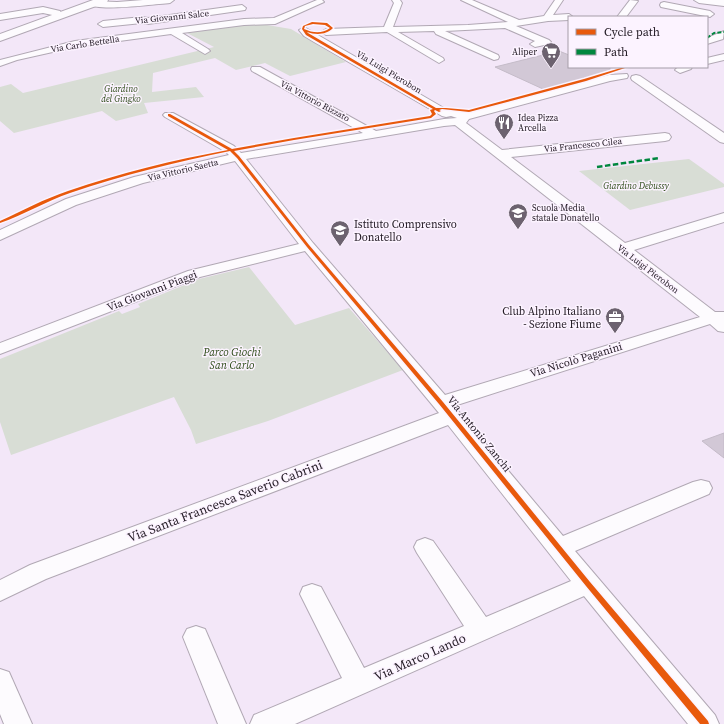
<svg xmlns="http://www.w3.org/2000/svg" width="724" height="724" font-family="'Source Serif 4',serif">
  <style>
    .green { fill: #d8ddd5 }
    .building { fill: #d2c8d6; stroke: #c4bbc8 }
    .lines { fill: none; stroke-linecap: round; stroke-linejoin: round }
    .minor-casing { stroke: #b1a8b4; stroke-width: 2 }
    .tertiary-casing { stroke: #b1a8b4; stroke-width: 2 }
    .secondary-casing { stroke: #b1a8b4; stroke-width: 2 }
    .minor { fill: #fdfbfe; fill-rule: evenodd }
    .tertiary { fill: #fdfbfe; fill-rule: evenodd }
    .secondary { fill: #fdfbfe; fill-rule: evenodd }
    .quiet-far1 { stroke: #00873e; stroke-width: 2; stroke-dasharray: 4 2; stroke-linecap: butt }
    .quiet { stroke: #00873e; stroke-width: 2.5; stroke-dasharray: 5.5 2.5; stroke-linecap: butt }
    .cycleway-casing { stroke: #fcf3ff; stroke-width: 3 }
    .cycleway { fill: #e8590c; fill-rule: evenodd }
    .labels { text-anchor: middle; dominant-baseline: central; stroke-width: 3; stroke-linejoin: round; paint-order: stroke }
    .far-street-label { font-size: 9px; fill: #231b25; stroke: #fcf3ff }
    .far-poi-label { font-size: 9px; fill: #231b25; stroke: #fcf3ff; text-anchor: start }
    .far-park-label { font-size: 9px; font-style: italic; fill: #2b4a16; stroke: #fcf3ff }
    .poi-label { font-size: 11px; fill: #231b25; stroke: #fcf3ff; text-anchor: start }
    .street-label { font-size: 11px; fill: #231b25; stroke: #fcf3ff }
    .park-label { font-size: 11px; font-style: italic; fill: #2b4a16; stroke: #fcf3ff }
    .near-street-label { font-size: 13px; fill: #231b25; stroke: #fcf3ff }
  </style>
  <rect width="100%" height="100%" fill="#f3e7f8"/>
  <g class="green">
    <path d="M261 24 291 29 346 62 290 76 265 63 236 70 215 58 153 73 152 92 196 87 204 97 144 103 148 113 116 121 102 111 14 133 0 121V87L11 84 23 93 214 47 187 33 232 27 234 25Z"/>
    <path d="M689 159 724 184V187L630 210 579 171Z"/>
    <path d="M249 267 295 325 349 308 403 370 268 421 196 444 191 430 174 397 11 455 0 422V359L119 311 122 314 140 307 138 304 199 279Z"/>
  </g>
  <g class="building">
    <path d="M559 51 569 55V67H610V71L543 89 495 67Z"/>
    <path d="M724 433V458L702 441Z"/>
  </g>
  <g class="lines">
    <defs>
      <g id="minor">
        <path d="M143 0H174L170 3C156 4 97 12 89 4L93 1 117 2Z"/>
        <path d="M317 0H322L324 2 275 24 244 25 182 33 208 49 210 51 205 54 171 34 75 47 17 60 0 66V60L75 41 244 19 274 18Z"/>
        <path d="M392 0H400L402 3 393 27 468 25 508 22 461 0H472L519 20 544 16 555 0H563L553 15 569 14 573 17H569V20L548 21 516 26 549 40 551 42 549 44 535 47 530 44 535 41 505 28 445 31 498 55 499 57 498 59 494 60 436 34 434 31 398 32 443 58 444 60 439 63 387 32 326 35 321 32 326 29 384 27 394 3Z"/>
        <path d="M630 0 638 1 626 17H617Z"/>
        <path d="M664 2 710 11 714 14 710 17 661 7 660 5 661 3Z"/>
        <path d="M242 5 246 8 245 10 148 24 142 23 103 27 98 24 103 21 142 17 148 18Z"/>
        <path d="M43 7 60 11 61 13 57 16 43 13 0 20V14Z"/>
        <path d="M304 27 449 111 454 110 468 113 609 75 627 74 628 76 627 78 610 81 469 119 466 123 502 150 665 133 669 134 671 137 669 140 665 141 511 157 625 243 724 213V222L634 250 715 312H724V332L718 331 710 324 454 406 563 536 693 482 701 480 709 482 712 488 709 494 575 551 715 715 719 724H688L584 596 295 724H250L254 715 342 678 300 594 303 587 312 584 321 587 364 668 464 626 417 553 414 547 417 541 425 538 433 541 486 617 571 581 448 425 46 579 0 601V580L30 565 439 413 305 251 200 277 0 354V343L188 271 299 244 235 161 143 183 76 205 0 240V230L66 199 134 177 229 155 226 152 165 117 163 115 165 113H173L234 146 241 153 363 133 252 71 251 69 252 67H260L376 131 444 119 457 118 451 116 446 117 442 116 314 42 304 36 299 30ZM455 125 700 317 445 395 313 243 246 159 444 126Z"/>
        <path d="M724 31 723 39 707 44V38Z"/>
        <path d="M724 54V60L707 64V58Z"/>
        <path d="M678 67H692L691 69 680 73 675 70Z"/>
        <path d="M636 75 640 76 724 133V143L720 142 632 80 631 78 632 76Z"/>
        <path d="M196 626 205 629 246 724H218L183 637 187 629Z"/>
        <path d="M0 669 9 672 32 724H4L0 714Z"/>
      </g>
      <path id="tertiary" d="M694 0H724V6L699 3Z"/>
      <path id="secondary" d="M93 0H108L107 2 0 41V34Z"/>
    </defs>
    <use href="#minor" class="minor-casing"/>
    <use href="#tertiary" class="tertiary-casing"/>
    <use href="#secondary" class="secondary-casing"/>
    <use href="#minor" class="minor"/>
    <use href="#tertiary" class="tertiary"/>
    <use href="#secondary" class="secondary"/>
    <path class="quiet-far1" d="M707 38 714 33 724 32"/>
    <path class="quiet" d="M597 167 660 158"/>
    <defs>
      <path id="cycleway" d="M312 22 327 23 333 28C326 35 316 35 307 32L308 33 436 108H446L469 110 584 79 624 67H628L586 81 469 112 442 109 439 110 441 111 439 112 435 110 434 111 436 114 431 118 294 140 234 151 239 156 309 245 443 402 590 582 708 721 709 724H700L586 586 439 404 307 247 237 158 230 151C176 162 122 175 70 193 46 201 24 215 0 223V221C22 211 44 199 68 191 120 173 174 160 228 150L168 116V114H170L232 149 294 138 430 116 432 114 430 110 433 109 306 35 302 29 303 26ZM313 24 325 25 330 28C322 34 313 33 304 29L305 26Z"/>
    </defs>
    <use href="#cycleway" class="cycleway-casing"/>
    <use href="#cycleway" class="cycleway"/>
  </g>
  <defs>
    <symbol id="supermarket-pin" viewBox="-11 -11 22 30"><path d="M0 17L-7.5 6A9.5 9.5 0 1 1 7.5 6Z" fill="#6c626f" stroke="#fcf3ff"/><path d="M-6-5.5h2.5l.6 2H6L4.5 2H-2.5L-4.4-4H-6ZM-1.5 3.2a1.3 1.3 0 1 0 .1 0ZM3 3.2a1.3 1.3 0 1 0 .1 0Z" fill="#fff"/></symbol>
    <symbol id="restaurant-pin" viewBox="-11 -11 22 30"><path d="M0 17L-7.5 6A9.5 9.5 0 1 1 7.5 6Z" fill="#6c626f" stroke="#fcf3ff"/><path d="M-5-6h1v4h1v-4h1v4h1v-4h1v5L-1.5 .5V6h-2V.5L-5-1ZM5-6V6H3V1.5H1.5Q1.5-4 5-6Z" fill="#fff"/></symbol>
    <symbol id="school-pin" viewBox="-11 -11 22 30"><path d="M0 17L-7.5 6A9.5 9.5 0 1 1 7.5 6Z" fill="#6c626f" stroke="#fcf3ff"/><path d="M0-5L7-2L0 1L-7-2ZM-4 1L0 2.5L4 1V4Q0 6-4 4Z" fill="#fff"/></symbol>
    <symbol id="office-pin" viewBox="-11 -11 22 30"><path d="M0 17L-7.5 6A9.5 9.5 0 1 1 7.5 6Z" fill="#6c626f" stroke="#fcf3ff"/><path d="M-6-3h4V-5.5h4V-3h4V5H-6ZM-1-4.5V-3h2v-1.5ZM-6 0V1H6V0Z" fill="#fff"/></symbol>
  </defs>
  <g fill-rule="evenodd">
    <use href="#supermarket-pin" x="540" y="41" width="22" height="30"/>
    <use href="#restaurant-pin" x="493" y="112" width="22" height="30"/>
    <use href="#school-pin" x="507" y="202" width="22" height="30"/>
    <use href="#school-pin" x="329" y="219" width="22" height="30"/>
    <use href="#office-pin" x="604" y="306" width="22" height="30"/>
  </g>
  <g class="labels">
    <g class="far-street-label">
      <text transform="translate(172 17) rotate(-6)">Via Giovanni Salce</text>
      <text transform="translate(85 44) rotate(-9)">Via Carlo Bettella</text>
      <text transform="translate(389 72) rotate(31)">Via Luigi Pierobon</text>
      <text transform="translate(315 101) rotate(28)">Via Vittorio Rizzato</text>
      <text transform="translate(583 145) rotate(-6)">Via Francesco Cilea</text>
      <text transform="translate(183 170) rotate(-13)">Via Vittorio Saetta</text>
      <text transform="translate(648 269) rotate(37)">Via Luigi Pierobon</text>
    </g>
    <g class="far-poi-label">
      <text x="537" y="52" text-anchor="end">Aliper</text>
      <text x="518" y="118">Idea Pizza<tspan x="518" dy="10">Arcella</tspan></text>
      <text x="532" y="208">Scuola Media<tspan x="532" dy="10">statale Donatello</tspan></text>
    </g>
    <g class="far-park-label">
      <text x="121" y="89">Giardino<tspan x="121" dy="10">del Gingko</tspan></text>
      <text x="636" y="186">Giardino Debussy</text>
    </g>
    <g class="poi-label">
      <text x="354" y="224">Istituto Comprensivo<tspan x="354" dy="13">Donatello</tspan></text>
      <text x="601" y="311" text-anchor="end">Club Alpino Italiano<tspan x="601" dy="13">- Sezione Fiume</tspan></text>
    </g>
    <g class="street-label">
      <text transform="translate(152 291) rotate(-21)">Via Giovanni Piaggi</text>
      <text transform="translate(576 360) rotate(-17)">Via Nicolò Paganini</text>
      <text transform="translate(479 434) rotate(51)">Via Antonio Zanchi</text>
    </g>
    <g class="park-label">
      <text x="232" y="352">Parco Giochi<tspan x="232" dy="13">San Carlo</tspan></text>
    </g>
    <g class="near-street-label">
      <text transform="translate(225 501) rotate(-21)">Via Santa Francesca Saverio Cabrini</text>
      <text transform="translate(420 657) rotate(-24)">Via Marco Lando</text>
    </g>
  </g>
  <rect x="568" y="16" width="140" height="52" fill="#fcf3ff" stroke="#a59da8"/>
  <rect x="576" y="29" width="20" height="6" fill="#e8590c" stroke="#a59da8"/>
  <text x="604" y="36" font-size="12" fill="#231b25">Cycle path</text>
  <rect x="576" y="49" width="20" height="6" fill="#00873e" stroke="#a59da8"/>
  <text x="604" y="56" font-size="12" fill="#231b25">Path</text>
</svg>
